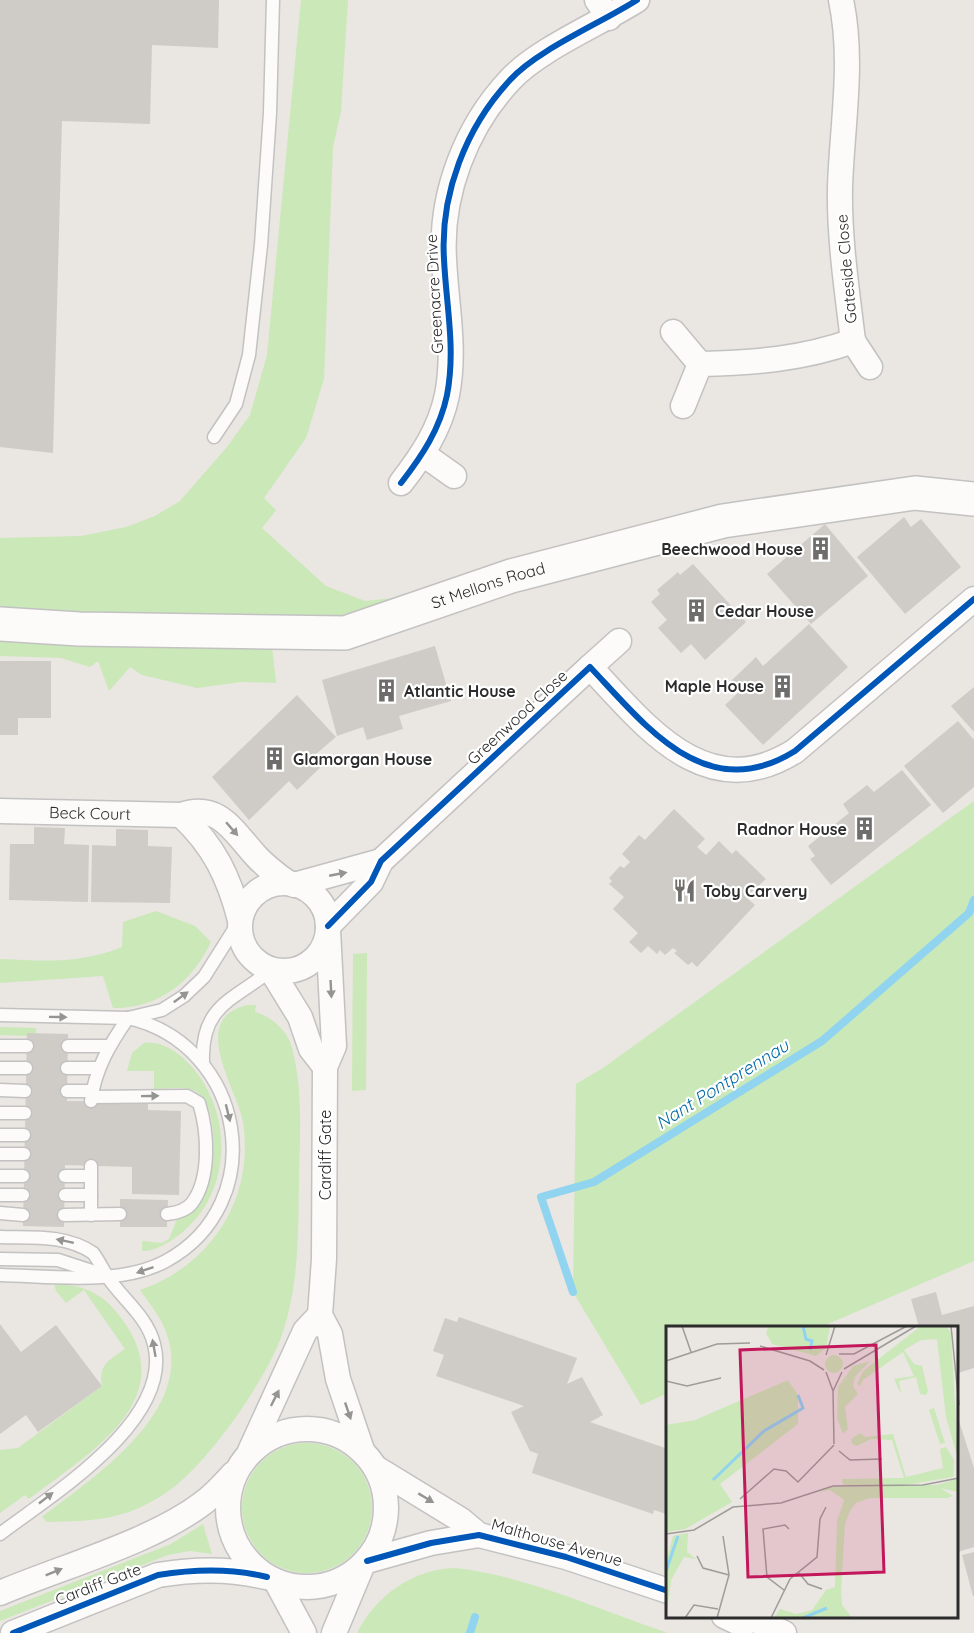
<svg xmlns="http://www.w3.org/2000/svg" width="974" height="1633" font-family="Quicksand,sans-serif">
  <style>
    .green { fill: #cae8b8 }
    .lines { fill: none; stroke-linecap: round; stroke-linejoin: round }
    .stream { stroke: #90d4f0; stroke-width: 8 }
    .building { fill: #cfccc8 }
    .lane-casing { stroke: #c3c2c2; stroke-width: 15 }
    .street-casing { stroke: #c3c2c2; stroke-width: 27 }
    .secondary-casing { stroke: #c3c2c2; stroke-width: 36 }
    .lane { stroke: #fcfbfa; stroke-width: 12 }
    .street { stroke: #fcfbfa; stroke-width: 24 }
    .secondary { stroke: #fcfbfa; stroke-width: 33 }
    .cycleway-casing { stroke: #fff; stroke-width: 10 }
    .cycleway { stroke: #0057b8; stroke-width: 6 }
    .oneway { fill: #949493 }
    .labels { text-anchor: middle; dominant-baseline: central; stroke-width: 4.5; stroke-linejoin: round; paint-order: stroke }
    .street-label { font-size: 16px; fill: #2c2c2c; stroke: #fff }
    .poi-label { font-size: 16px; font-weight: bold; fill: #2c2c2c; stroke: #fff; text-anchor: start }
    .water-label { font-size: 18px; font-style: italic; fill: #046aa8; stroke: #fff }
    .inset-river { fill: none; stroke: #90d4f0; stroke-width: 3 }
    .inset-road { fill: none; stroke: #9e9c99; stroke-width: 1.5 }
    .view { fill: #c2185b; fill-opacity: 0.15; stroke: #c2185b; stroke-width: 3 }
    .inset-edge { fill: none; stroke: #2c2c2c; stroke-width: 3 }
  </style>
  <rect width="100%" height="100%" fill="#eae6e1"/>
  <g class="green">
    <path d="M301 0H348L341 111 333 147 324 379 306 438 264 498 276 510 262 528 326 586 365 601 442 593 357 623 0 618V538L81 536 126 527 155 516 180 501 227 447 250 415 267 355Z"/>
    <path d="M0 628 271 637 276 683 241 682 197 688 142 675 130 667 109 691 98 661 90 667 61 658 0 656Z"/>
    <path d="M974 801V1261L821 1327H668V1393L641 1405 573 1292 576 1084 603 1068Z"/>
    <path d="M156 911 195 926 211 942C192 982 158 1009 113 1008L103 976 0 983V959C43 961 81 964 122 947L123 922Z"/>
    <path d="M367 953 366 1090 352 1091 353 954Z"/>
    <path d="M248 1005H256L255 1012C271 1016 288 1031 292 1048 303 1089 300 1134 299 1175 298 1231 300 1287 280 1340 263 1384 206 1466 167 1492 127 1520 94 1521 47 1522L42 1517C94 1477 196 1411 166 1332 161 1317 149 1303 140 1290 211 1266 255 1198 243 1122 237 1088 187 1018 248 1005Z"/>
    <path d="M0 1027 36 1028V1033H27V1036L0 1035Z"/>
    <path d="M144 1043C160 1041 174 1049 185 1060 234 1106 235 1193 179 1235 168 1243 156 1251 142 1251V1241L162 1243 169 1239 177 1219C216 1209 226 1106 195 1091 184 1085 165 1089 154 1089V1071H127L132 1053Z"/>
    <path d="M54 1283C89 1286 106 1295 126 1325 179 1404 83 1457 29 1499L25 1495 0 1513V1450L18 1448 102 1386C98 1365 109 1360 125 1349L84 1290 66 1303 56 1291Z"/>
    <circle cx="307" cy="1508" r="65"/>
    <path d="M203 1524 212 1554 190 1551 168 1555 0 1621V1611L171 1544Z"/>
    <path d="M455 1568C528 1576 599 1610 668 1633H357C376 1595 414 1569 455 1568Z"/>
  </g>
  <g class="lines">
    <g class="stream">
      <path d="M573 1292 541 1197 594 1182 822 1041 969 913 974 900"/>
      <path d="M470 1633 475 1617"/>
    </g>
  </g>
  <g class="building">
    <path d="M0 0H219L218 48 152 45 150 124 62 121 53 453 0 447Z"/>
    <path d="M904 517 911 527 921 519 961 567 905 614 857 557Z"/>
    <path d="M825 524 868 576 811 624 767 574Z"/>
    <path d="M693 564 746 622 705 660 691 644 681 653 658 628 667 620 651 602 660 594 657 590 678 572 680 575Z"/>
    <path d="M809 624 848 667 763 745 725 705 740 691 731 681 756 657 763 666Z"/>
    <path d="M435 646 451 701 399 716 403 729 367 740 363 727 337 736 322 680Z"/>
    <path d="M0 661H51V718H18V735H0Z"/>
    <path d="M974 687V732L951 706Z"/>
    <path d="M297 695 336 737 316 754 324 764 297 790 289 781 249 820 212 777Z"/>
    <path d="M958 721 974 740V787L943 813 904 766Z"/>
    <path d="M902 770 931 805 831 885 810 859 815 856 808 846 849 813 843 804 867 785 874 792Z"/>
    <path d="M674 809 705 839 697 847 706 855 719 841 732 854 736 850 766 879 746 897 755 905 697 967 692 962 688 965 674 953 677 951 673 948 665 955 660 950 657 954 648 946 641 953 629 942 638 933 613 909 624 897 609 884 612 881 609 878 620 866 624 868 630 862 622 854 639 835 645 840Z"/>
    <path d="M34 827 65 828 64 844 89 845 88 902 9 900 10 844H34Z"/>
    <path d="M116 829 148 830V846L172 847 170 903 91 902 92 845 116 846Z"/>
    <path d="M27 1033 68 1034 67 1101 148 1102V1110L181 1111 179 1195 132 1194V1167L65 1165 64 1227 23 1226Z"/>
    <path d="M120 1199 168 1200 167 1227H120Z"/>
    <path d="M936 1292 942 1315 974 1306V1368L958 1373V1327H919L911 1299Z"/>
    <path d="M459 1317 577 1358 567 1384 582 1377 603 1415 590 1422 668 1449 666 1514 654 1510 653 1514 532 1473 538 1454 530 1451 511 1412 524 1406 436 1376 444 1355 433 1351 445 1318 457 1322Z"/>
    <path d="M0 1324 21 1352 56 1325 102 1386 38 1432 26 1415 0 1434Z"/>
    <path d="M958 1418 974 1468V1547L958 1552Z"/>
    <path d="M974 1552V1596H973L962 1555Z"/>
  </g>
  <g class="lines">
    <defs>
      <g id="lane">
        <path d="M214 437 236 404 249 355 261 245 270 113 273 0"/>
        <path d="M0 1015 128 1018 162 1010 184 996 204 977 240 920"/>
        <path d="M0 1046H27"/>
        <path d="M68 1046H108"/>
        <path d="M203 1061C201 1005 234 1000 271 970"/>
        <path d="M0 1068H26"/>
        <path d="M67 1068H99"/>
        <path d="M0 1090 25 1091"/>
        <path d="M67 1091H93"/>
        <path d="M92 1097 187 1096 199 1103C208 1131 211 1178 192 1203 186 1211 176 1213 167 1214"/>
        <path d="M91 1101C95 1069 110 1044 128 1018"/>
        <path d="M0 1113H25"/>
        <path d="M0 1135H24"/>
        <path d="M0 1154H24"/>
        <path d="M0 1176H23"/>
        <path d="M65 1176H91"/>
        <path d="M0 1195H23"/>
        <path d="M65 1195H91"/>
        <path d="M0 1213 23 1215"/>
        <path d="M64 1215 120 1214"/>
        <path d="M91 1215V1166"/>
        <path d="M0 1237C32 1238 65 1234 93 1253 99 1261 102 1268 107 1276 122 1299 147 1316 154 1344 174 1421 51 1495 0 1534"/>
        <path d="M0 1259 58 1260 104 1275"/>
        <path d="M0 1275C51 1276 120 1286 166 1261 272 1203 246 1045 128 1018"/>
      </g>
      <g id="street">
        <path d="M597 0 609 18"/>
        <path d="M673 332 700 364C753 363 803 359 853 341 847 290 839 239 840 187 842 125 854 61 841 0"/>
        <path d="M853 341 870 367"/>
        <path d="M683 406 700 364"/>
        <path d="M423 454 454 476"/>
        <path d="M401 483C422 456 440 429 447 395 456 349 446 304 444 259 440 194 466 127 510 80 537 50 601 23 637 0"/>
        <path d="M590 667 619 641"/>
        <path id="s1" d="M0 811 181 815C219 802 233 831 256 856 265 866 277 875 288 883"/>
        <path d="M181 815C214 846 229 877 240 920"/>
        <circle cx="284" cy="927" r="44"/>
        <path d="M294 885 381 861"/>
        <path d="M328 926 371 882 381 861 590 667C645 725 706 807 795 751L974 599"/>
        <path d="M328 930 334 1046 325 1067 324 1259 320 1315 330 1334 338 1379 362 1450"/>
        <path d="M271 970 300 1017 311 1049 325 1067"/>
        <circle cx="307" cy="1508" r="79"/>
        <path d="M250 1451 305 1331 320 1315"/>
        <path d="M376 1468 461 1520 479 1535 566 1557 668 1591"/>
        <path d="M367 1561 431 1543 479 1535"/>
        <path d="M276 1581 304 1633"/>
        <path d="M0 1593C61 1567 152 1542 203 1503 214 1495 224 1484 233 1474"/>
        <path d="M724 1616 739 1623 755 1620 784 1633"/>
        <path d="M13 1633 158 1575C194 1569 230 1568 265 1577"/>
        <path d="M334 1633 362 1566"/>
      </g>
      <g id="secondary">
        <path id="s2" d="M0 624 79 629 345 633 511 576 723 521 915 493 974 499"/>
      </g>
    </defs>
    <use href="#lane" class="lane-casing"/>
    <use href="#street" class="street-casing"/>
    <use href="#secondary" class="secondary-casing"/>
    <use href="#lane" class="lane"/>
    <use href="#street" class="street"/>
    <use href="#secondary" class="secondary"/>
    <defs>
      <g id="cycleway">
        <path d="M401 483C422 456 440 429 447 395 456 349 446 304 444 259 440 194 466 127 510 80 537 50 601 23 637 0"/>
        <path d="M328 926 371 882 381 861 590 667C645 725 706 807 795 751L974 599"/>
        <path d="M367 1561 431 1543 479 1535 566 1557 668 1591"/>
        <path d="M13 1633 158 1575C195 1569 231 1568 267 1577"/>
      </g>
    </defs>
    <use href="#cycleway" class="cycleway-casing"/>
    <use href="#cycleway" class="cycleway"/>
  </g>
  <defs><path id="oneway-solid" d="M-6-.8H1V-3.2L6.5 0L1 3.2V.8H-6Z" transform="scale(1.5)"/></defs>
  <g class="oneway">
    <use href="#oneway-solid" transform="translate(232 829) rotate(49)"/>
    <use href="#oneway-solid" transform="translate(338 874) rotate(-11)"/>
    <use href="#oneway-solid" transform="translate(331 989) rotate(87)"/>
    <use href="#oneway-solid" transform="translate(181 997) rotate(-36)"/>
    <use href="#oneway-solid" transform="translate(58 1017) rotate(1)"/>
    <use href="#oneway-solid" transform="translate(150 1096) rotate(-1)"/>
    <use href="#oneway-solid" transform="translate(228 1113) rotate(76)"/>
    <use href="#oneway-solid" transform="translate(65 1241) rotate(-168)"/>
    <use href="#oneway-solid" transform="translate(145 1270) rotate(161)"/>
    <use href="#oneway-solid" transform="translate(154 1348) rotate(-100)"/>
    <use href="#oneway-solid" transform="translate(275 1398) rotate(-63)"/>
    <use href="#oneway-solid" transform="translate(348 1411) rotate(71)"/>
    <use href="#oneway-solid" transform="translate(46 1498) rotate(-38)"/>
    <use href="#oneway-solid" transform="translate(426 1498) rotate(31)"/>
    <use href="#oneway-solid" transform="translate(54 1572) rotate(-22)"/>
  </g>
  <defs>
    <symbol id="building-bare" viewBox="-9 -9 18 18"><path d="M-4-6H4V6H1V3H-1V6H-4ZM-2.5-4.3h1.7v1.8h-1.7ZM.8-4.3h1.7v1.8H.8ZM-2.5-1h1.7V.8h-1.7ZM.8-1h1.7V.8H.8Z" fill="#6e6d6b" stroke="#fff" stroke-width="2.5" paint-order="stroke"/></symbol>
    <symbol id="restaurant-bare" viewBox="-9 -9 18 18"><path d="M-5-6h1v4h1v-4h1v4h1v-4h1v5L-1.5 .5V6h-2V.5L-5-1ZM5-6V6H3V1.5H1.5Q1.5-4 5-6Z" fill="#6e6d6b" stroke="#fff" stroke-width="2.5" paint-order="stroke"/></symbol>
  </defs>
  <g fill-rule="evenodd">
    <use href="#building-bare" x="804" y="532" width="33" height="33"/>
    <use href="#building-bare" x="680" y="594" width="33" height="33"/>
    <use href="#building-bare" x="766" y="670" width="33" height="33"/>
    <use href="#building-bare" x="370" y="674" width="33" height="33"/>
    <use href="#building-bare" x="258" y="742" width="33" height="33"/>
    <use href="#building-bare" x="848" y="812" width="33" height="33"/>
    <use href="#restaurant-bare" x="668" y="874" width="33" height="33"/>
  </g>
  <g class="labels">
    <g class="street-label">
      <text transform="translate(846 269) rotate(-95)">Gateside Close</text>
      <text transform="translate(434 294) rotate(-93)">Greenacre Drive</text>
      <text stroke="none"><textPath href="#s2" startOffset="496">St Mellons Road</textPath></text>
      <text transform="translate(517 717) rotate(-43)">Greenwood Close</text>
      <text stroke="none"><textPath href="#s1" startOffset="90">Beck Court</textPath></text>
      <text transform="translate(325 1155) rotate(-90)">Cardiff Gate</text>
      <text transform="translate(557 1542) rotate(16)">Malthouse Avenue</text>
      <text transform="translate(98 1584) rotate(-21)">Cardiff Gate</text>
    </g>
    <g class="poi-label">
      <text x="803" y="549" text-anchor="end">Beechwood House</text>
      <text x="715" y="611">Cedar House</text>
      <text x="764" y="686" text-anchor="end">Maple House</text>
      <text x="404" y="691">Atlantic House</text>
      <text x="293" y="759">Glamorgan House</text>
      <text x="847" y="829" text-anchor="end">Radnor House</text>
      <text x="703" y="891">Toby Carvery</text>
    </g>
    <g class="water-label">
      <text transform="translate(722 1084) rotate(-32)">Nant Pontprennau</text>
    </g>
  </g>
  <g transform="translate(666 1326)">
    <rect width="292" height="292" fill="#eae6e1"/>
    <path d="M103 0H164L160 22 150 30 106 18 100 7ZM255 0H280L285 7 292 133 280 91 271 13 255 14 238 24 248 38 256 40 262 65 260 69 254 68 250 51 233 55 235 66 227 68 234 66 228 53 248 50 237 26 197 54 194 60 204 68 191 58 197 45ZM159 38a9 9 0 1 1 18 0a9 9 0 1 1-18 0ZM204 35 189 51 187 60 192 68 179 81 182 103 177 108 171 93 172 61 187 40ZM122 54 132 69V98L54 158 66 176 19 203 0 206V99L29 94ZM268 82 279 117 274 118 263 84ZM194 107 199 111 227 108 240 151 277 142 274 123 280 121 288 134 287 151 239 159H177L176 153 238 152 226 114 205 113 191 120 186 118 185 113ZM292 153V166L274 162 287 170 281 172H204L190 177 184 185 179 198 175 266 176 279 186 292H108L114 283 130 288 146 284 160 264 169 261 171 195 178 174 164 164 153 166 165 161 271 159ZM22 207 21 226 30 233 18 231 5 254 0 292V236L7 210Z" fill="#cae8b8"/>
    <path class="inset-river" d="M137 0 140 13 146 15 144 24M47 154 98 105 137 82 132 69M0 245 12 210M137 292 161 282"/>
    <path class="inset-road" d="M16 0 25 26M285 0 293 79M94 20 144 35 158 44M173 28H188L241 0M160 29 169 0M0 35 51 18 84 17M178 43 250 0M160 46 167 65 168 118M0 55 21 60 55 52M167 65 176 46M173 125 184 134 216 133M74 173 108 143 120 145 132 156 168 119M0 208 28 204 67 181 115 177 167 160 257 159 293 152M31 230 37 242 63 249M133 247 142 258 156 263M118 264 101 251 97 203 119 199 123 203M19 292 28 279 52 283M51 292 63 249 57 210M105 292 124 253 151 231 154 193 160 181"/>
    <path class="view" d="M210 19 218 246 82 251 74 24Z"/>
    <rect width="292" height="292" class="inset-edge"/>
  </g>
</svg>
